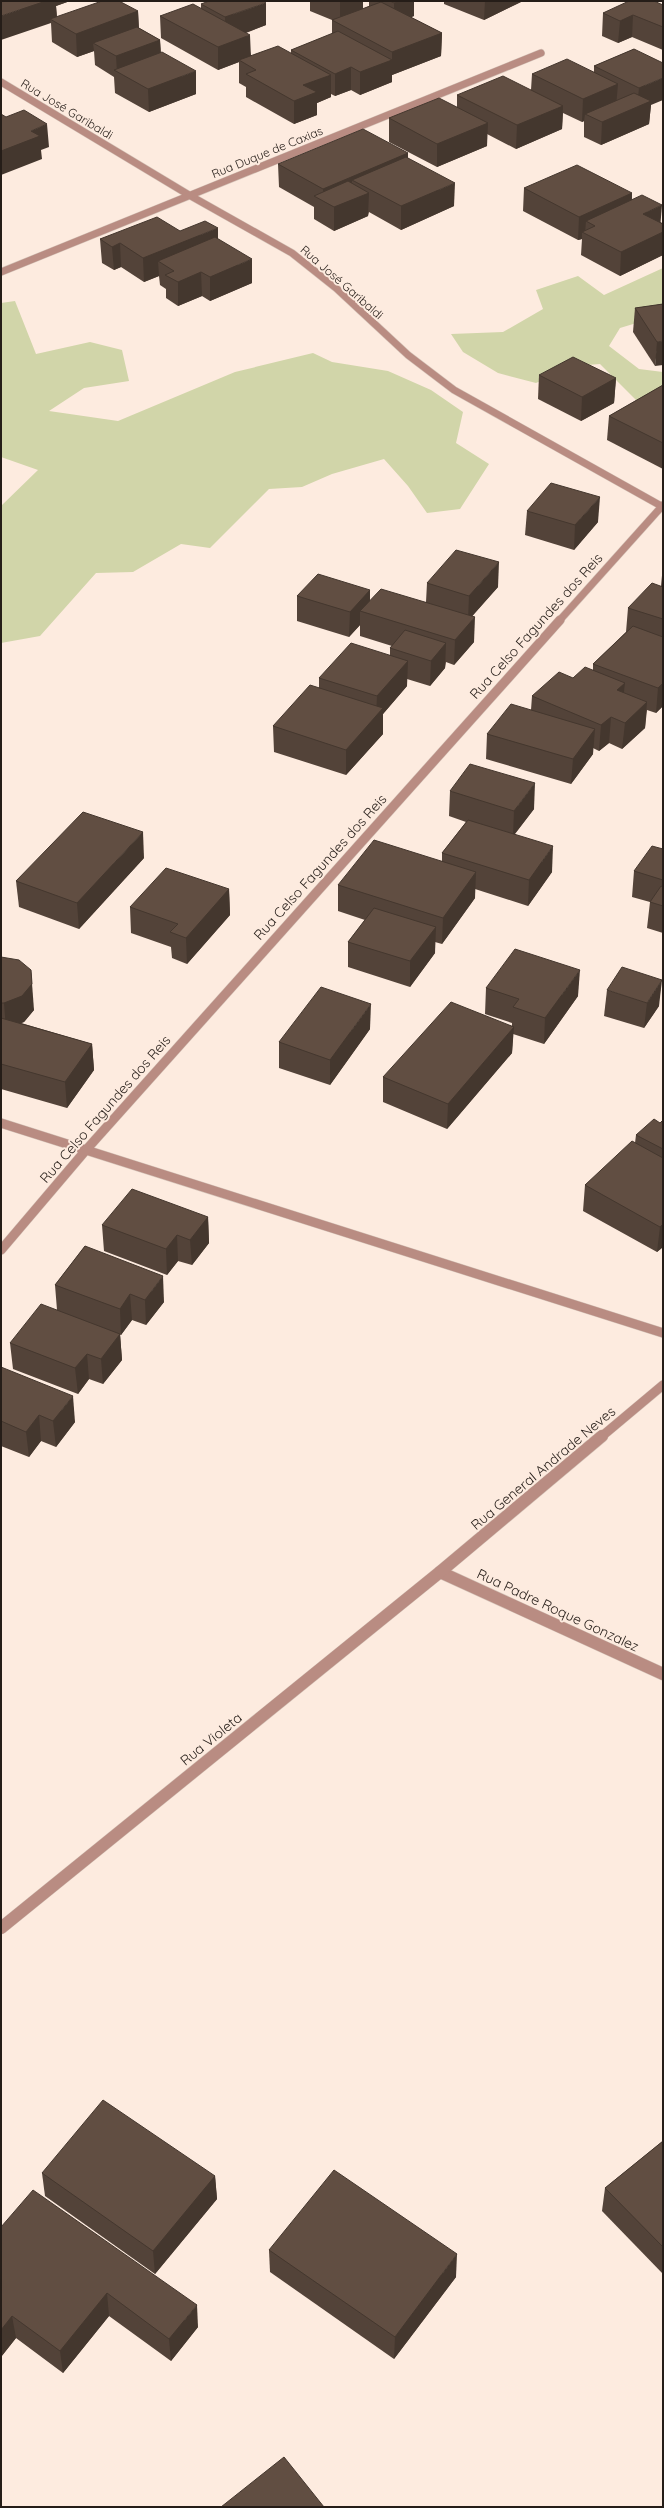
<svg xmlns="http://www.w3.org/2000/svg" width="664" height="2508" font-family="Quicksand,sans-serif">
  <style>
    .green { fill: #d1d5a9 }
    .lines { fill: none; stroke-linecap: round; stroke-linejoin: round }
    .street-far2-casing { stroke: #d6c6bb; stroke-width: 8 }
    .street-far1-casing { stroke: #d6c6bb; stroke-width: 10 }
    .street-casing { stroke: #d6c6bb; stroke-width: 13 }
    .street-far2 { stroke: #b98c82; stroke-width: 7 }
    .street-far1 { stroke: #b98c82; stroke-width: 9 }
    .street { stroke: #b98c82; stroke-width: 12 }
    .wall { fill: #534339 }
    .shaded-wall { fill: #44372e }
    .building { fill: #614e42; stroke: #44372e }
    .labels { text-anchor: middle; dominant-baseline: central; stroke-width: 4; stroke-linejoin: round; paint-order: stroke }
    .far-street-label { font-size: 12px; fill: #251d18; stroke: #fdebdf }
    .street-label { font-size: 14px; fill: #251d18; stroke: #fdebdf }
  </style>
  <rect width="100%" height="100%" fill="#fdebdf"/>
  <g class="green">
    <path d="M663 268V315L620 328 609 346 639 369 663 372V399L640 404 600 364 574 366 536 383 498 373 463 352 451 334 503 332 543 309 536 290 578 276 604 295Z"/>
    <path d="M15 301 36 354 90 342 122 350 129 381 84 388 49 411 118 421 235 372 313 353 332 362 388 371 431 390 463 412 456 443 489 464 460 509 427 513 408 486 384 459 332 474 302 487 269 489 210 548 181 544 133 572 96 573 40 636 1 643V506L38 470 1 457V303Z"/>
  </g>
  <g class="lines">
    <defs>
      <g id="street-far2">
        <path d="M1 82 189 195 292 253 336 288 408 355 454 390 663 507"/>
        <path d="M1 272 541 53"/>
        <path d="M559 621 663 505"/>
      </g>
      <g id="street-far1">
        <path d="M1 1123 663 1333"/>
        <path d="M1 1250 86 1150 560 620"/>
        <path d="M601 1437 663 1385"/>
      </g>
      <g id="street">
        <path d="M440 1572 663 1674"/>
        <path d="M1 1928 440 1572 602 1436"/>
      </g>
    </defs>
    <use href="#street-far2" class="street-far2-casing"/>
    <use href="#street-far1" class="street-far1-casing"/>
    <use href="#street" class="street-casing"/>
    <use href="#street-far2" class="street-far2"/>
    <use href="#street-far1" class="street-far1"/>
    <use href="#street" class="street"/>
  </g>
  <g class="wall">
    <path d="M1 1H70L56 6 57 17 138 11 139 28 160 40 161 53 196 94 149 112 115 93 114 77 95 65 94 51 77 57 52 42 51 23Z"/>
    <path d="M310 1H363V9L369 6V1H414V16L410 17 442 33 441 56 392 75V82L360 95 351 90 335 96 331 94V97L317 103V115L294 124 246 97V87L239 83V62L218 70 161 38 160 16 201 9V4L266 25 246 33 251 56 291 53V50L332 34V20L310 11Z"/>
    <path d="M444 1H523L484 20 444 4Z"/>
    <path d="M663 5V50L632 37 618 43 602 36 603 13Z"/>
    <path d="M634 49 651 105 649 124 601 145 584 137V121L582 122 563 113 562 129 516 149 487 134V146L437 167 389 142V118L457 107V95L531 90 532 74 594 72V66Z"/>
    <path d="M408 153V158L454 206 401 230 369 212 368 216 334 231 314 219V207L279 187 278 164Z"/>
    <path d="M524 188 632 193V200L663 224V255L620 276 581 255 582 239 578 240 523 211Z"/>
    <path d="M180 231 218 239 252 283 210 301 202 296 178 306 166 298V289L160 285 159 276 144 282 121 267 114 270 102 263 100 239Z"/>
    <path d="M663 304 655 366 633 332 635 308Z"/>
    <path d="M539 375 616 378 614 403 581 421 538 399Z"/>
    <path d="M663 385V469L607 440 609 416Z"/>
    <path d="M527 511 598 522 574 550 525 535Z"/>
    <path d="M663 565V706L656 713 647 710 645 728 622 749 609 743 599 751 593 748V754L571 784 486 759 487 734 531 710 532 696 573 678 593 670V664L626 632 628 608 661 586Z"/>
    <path d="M427 583 498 587 472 616 474 642 454 665 446 662 445 668 430 686 407 679V686L383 714V734L346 775 274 752 273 726 319 688V678L390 655V648L392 646 360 636V625L349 637 297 621V596L370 590V601L426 602Z"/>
    <path d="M450 791 534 809 515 834 552 872 528 906 475 889V898L442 944 435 942V953L410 987 348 967V942L365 920 338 911V885L442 861V853L466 822 449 816Z"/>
    <path d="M663 849V933L647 928 650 902 632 897 634 871Z"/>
    <path d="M144 858 79 929 19 907 16 881Z"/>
    <path d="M229 889 230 915 187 964 172 958 171 947 131 933 130 907Z"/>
    <path d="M1 957 34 1010 24 1022 21 1023 92 1044 94 1070 67 1108 1 1089Z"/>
    <path d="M486 988 578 996 544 1044 513 1034 512 1053 447 1129 383 1102V1077L512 1026V1023L485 1014Z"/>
    <path d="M607 990 659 1006 644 1028 604 1016Z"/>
    <path d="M370 1029 330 1085 279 1068V1042Z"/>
    <path d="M663 1120V1247L657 1252 583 1211 585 1185 635 1143 636 1135 660 1123Z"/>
    <path d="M208 1217 209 1243 192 1265 178 1261 167 1275 104 1251 102 1225Z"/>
    <path d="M85 1246 164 1302 146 1325 132 1320 121 1335 107 1329 120 1334 122 1360 103 1384 89 1379 78 1394 13 1369 10 1343 57 1310 55 1285Z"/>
    <path d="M1 1367 75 1422 56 1447 41 1441 29 1457 1 1446Z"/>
    <path d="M663 2141V2274L602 2211 605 2188Z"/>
    <path d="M42 2173 215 2176 217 2199 155 2274 45 2196Z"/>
    <path d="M1 2227 198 2327 171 2361 109 2316 63 2373 16 2338 1 2357Z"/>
    <path d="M269 2250 456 2277 394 2359 270 2272Z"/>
  </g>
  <g class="shaded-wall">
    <path d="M46 1H70L56 6 57 20 50 19 51 23 1 40V16Z"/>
    <path d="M340 1H363V13L340 23Z"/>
    <path d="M398 1H414V16L394 25V3Z"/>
    <path d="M485 1H523L484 20Z"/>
    <path d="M266 3V25L226 40 225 17Z"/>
    <path d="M138 11 139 34 93 43 94 51 77 57 76 34Z"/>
    <path d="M633 15 632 37 618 43 620 21Z"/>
    <path d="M442 33 441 56 392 75V52Z"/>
    <path d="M250 35 251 58 239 60V62L218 70V47Z"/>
    <path d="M160 40 161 62 117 72 116 56Z"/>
    <path d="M392 60V82L360 95V72Z"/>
    <path d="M351 67V90L335 96V74Z"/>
    <path d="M196 71V94L149 112 148 89Z"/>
    <path d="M331 75V97L317 103V115L294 124V101L303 85Z"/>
    <path d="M663 78V100L651 105 649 124 601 145 602 122 637 107 639 88Z"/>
    <path d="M618 84 616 107 585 114 584 121 582 122 583 99Z"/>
    <path d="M563 106 562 129 516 149 517 125Z"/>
    <path d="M488 123 487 146 437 167V144Z"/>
    <path d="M47 124 49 147 41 150 42 159 1 175V151L31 131Z"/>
    <path d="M408 153 407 176 352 180V200L369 193 368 216 334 231V207L323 201V189Z"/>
    <path d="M455 183 454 206 401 230V206Z"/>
    <path d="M632 193 630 217 595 226 586 221 585 233 582 232V239L578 240 579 217Z"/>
    <path d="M662 205 660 229 643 214Z"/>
    <path d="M218 228V252L158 261 159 276 144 282 143 258Z"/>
    <path d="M663 232V255L620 276 621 252Z"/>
    <path d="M120 243 121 267 114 270 112 247Z"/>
    <path d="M252 259V283L210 301V277Z"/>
    <path d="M201 272 202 296 178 306V282Z"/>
    <path d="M663 341V365L655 366 657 342Z"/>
    <path d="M616 378 614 403 581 421 582 397Z"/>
    <path d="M600 497 598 522 574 550 575 525Z"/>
    <path d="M499 562 498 587 468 621 469 596Z"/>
    <path d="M370 590V614L360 611V625L349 637 350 612Z"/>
    <path d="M475 617 474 642 454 665 455 640Z"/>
    <path d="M446 643 445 668 430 686 431 661Z"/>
    <path d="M408 661 407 686 383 714V734L346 775V750L376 716 377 696Z"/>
    <path d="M625 683 622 708 617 690Z"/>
    <path d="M663 683V706L656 713 658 688Z"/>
    <path d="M647 702 645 728 622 749 625 723Z"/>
    <path d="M611 717 609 743 599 751 601 725Z"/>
    <path d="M595 729 593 754 571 784 573 759Z"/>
    <path d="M535 783 534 809 513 836 514 811Z"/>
    <path d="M143 832 144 858 79 929 77 903Z"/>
    <path d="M553 846 552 872 528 906 529 880Z"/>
    <path d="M476 872 475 898 442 944 443 918Z"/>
    <path d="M229 889 230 915 187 964 186 938Z"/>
    <path d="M436 927 435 953 410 987V961Z"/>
    <path d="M31 970 34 1010 24 1022 6 1029 4 1003Z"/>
    <path d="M580 970 578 996 544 1044 545 1018Z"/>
    <path d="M662 980 659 1006 644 1028 647 1003Z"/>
    <path d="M371 1004 370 1029 330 1085V1060Z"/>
    <path d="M514 1027 512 1053 447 1129 448 1104Z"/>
    <path d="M92 1044 94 1070 67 1108 65 1082Z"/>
    <path d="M208 1217 209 1243 192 1265 190 1240Z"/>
    <path d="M663 1224V1247L657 1252 660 1227Z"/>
    <path d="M177 1235 178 1261 167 1275 166 1249Z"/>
    <path d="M163 1276 164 1302 146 1325 145 1300Z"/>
    <path d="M130 1294 132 1320 121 1335 120 1309Z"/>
    <path d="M120 1334 122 1360 103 1384 101 1359Z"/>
    <path d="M87 1354 89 1379 78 1394 75 1368Z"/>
    <path d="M73 1396 75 1422 56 1447 53 1421Z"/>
    <path d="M39 1415 41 1441 29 1457 26 1432Z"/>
    <path d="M215 2176 217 2199 155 2274 153 2251Z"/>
    <path d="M457 2254 456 2277 394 2359 395 2337Z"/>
    <path d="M107 2293 109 2316 63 2373 60 2351Z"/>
    <path d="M197 2305 198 2327 171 2361 169 2339Z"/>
    <path d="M12 2316 16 2338 1 2357V2330Z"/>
  </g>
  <g class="building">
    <path d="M1 1H46L1 16Z"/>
    <path d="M102 1H119L138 11 76 34 50 19Z"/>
    <path d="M209 1H263L266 3 225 17 201 4Z"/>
    <path d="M390 1H398L394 3Z"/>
    <path d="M629 1H654L663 5V27L633 15 620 21 603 13Z"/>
    <path d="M381 2 442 33 392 52 332 20Z"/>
    <path d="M193 4 250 35 218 47 160 16Z"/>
    <path d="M137 27 160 40 116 56 93 43Z"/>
    <path d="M338 31 392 60 360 72 351 67 335 74 291 50Z"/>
    <path d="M278 46 331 75 303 85 317 92 294 101 246 74 256 70 239 60Z"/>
    <path d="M634 49 663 63V78L639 88 594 66Z"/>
    <path d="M162 52 196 71 148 89 114 70Z"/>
    <path d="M567 59 618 84 583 99 532 74Z"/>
    <path d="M503 76 563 106 517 125 457 95Z"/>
    <path d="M634 93 651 101 602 122 585 114Z"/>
    <path d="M439 98 488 123 437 144 389 118Z"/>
    <path d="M24 110 47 124 31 131 40 136 1 151V114L6 117Z"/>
    <path d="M363 129 408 153 323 189 278 164Z"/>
    <path d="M406 157 455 183 401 206 352 180Z"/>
    <path d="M577 165 632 193 579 217 524 188Z"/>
    <path d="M348 181 369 193 334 207 314 196Z"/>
    <path d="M642 195 662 205 643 214 663 224V232L621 252 582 232 595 226 586 221Z"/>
    <path d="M157 217 180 231 205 221 218 228 143 258 120 243 112 247 100 239Z"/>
    <path d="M215 237 252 259 210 277 201 272 178 282 165 275 174 271 158 261Z"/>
    <path d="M663 304V341L657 342 635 308Z"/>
    <path d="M573 357 616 378 582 397 539 375Z"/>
    <path d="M663 385V443L609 416Z"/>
    <path d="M551 483 600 497 575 525 527 511Z"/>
    <path d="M456 550 499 562 469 596 427 583Z"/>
    <path d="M318 574 370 590 350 612 297 596Z"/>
    <path d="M652 583 663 587V619L628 608Z"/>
    <path d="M381 589 475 617 455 640 360 611Z"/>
    <path d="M633 626 663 637V683L658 688 593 664Z"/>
    <path d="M405 630 446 643 431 661 390 648Z"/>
    <path d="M351 643 408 661 377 696 319 678Z"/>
    <path d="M585 667 625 683 617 690 647 702 625 723 611 717 601 725 532 696 559 672 573 678Z"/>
    <path d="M310 685 383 708 346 750 273 726Z"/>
    <path d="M511 704 595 729 573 759 487 734Z"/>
    <path d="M470 764 535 783 514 811 450 791Z"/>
    <path d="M83 812 143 832 77 903 16 881Z"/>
    <path d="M468 820 553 846 529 880 442 853Z"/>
    <path d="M374 840 476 872 443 918 338 885Z"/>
    <path d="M652 846 663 849V880L634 871Z"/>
    <path d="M166 868 229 889 186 938 170 932 178 924 130 907Z"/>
    <path d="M661 886 663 887V906L650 902Z"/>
    <path d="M374 908 436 927 410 961 348 942Z"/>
    <path d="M515 949 580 970 545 1018 513 1007 519 999 486 988Z"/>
    <path d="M1 957 19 960 31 970 32 984 22 996 4 1003H1Z"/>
    <path d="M622 967 662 980 647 1003 607 990Z"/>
    <path d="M321 987 371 1004 330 1060 279 1042Z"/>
    <path d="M451 1002 514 1027 448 1104 383 1077Z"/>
    <path d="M1 1018 92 1044 65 1082 1 1064Z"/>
    <path d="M654 1119 660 1123 663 1120V1149L636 1135Z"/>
    <path d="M632 1141 663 1158V1224L660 1227 585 1185Z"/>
    <path d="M132 1189 208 1217 190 1240 177 1235 166 1249 102 1225Z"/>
    <path d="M85 1246 163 1276 145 1300 130 1294 120 1309 55 1285Z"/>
    <path d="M41 1304 120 1334 101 1359 87 1354 75 1368 10 1343Z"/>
    <path d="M1 1367 73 1396 53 1421 39 1415 26 1432 1 1421Z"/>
    <path d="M103 2100 215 2176 153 2251 42 2173Z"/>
    <path d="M663 2141V2247L605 2188Z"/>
    <path d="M334 2170 457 2254 395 2337 269 2250Z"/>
    <path d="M33 2190 197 2305 169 2339 107 2293 60 2351 12 2316 1 2330V2227Z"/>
    <path d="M284 2457 324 2507H221Z"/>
  </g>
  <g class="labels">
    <g class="far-street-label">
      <text transform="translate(67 109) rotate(31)">Rua José Garibaldi</text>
      <text transform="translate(267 152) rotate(-22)">Rua Duque de Caxias</text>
      <text transform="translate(342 282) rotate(41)">Rua José Garibaldi</text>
    </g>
    <g class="street-label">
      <text transform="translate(536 626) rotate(-48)">Rua Celso Fagundes dos Reis</text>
      <text transform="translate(320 867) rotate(-48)">Rua Celso Fagundes dos Reis</text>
      <text transform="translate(105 1109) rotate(-49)">Rua Celso Fagundes dos Reis</text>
      <text transform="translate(543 1468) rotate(-40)">Rua General Andrade Neves</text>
      <text transform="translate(558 1610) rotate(25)">Rua Padre Roque Gonzalez</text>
      <text transform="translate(211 1739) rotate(-39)">Rua Violeta</text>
    </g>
  </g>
  <rect width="664" height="2508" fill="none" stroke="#251d18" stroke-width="4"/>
</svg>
